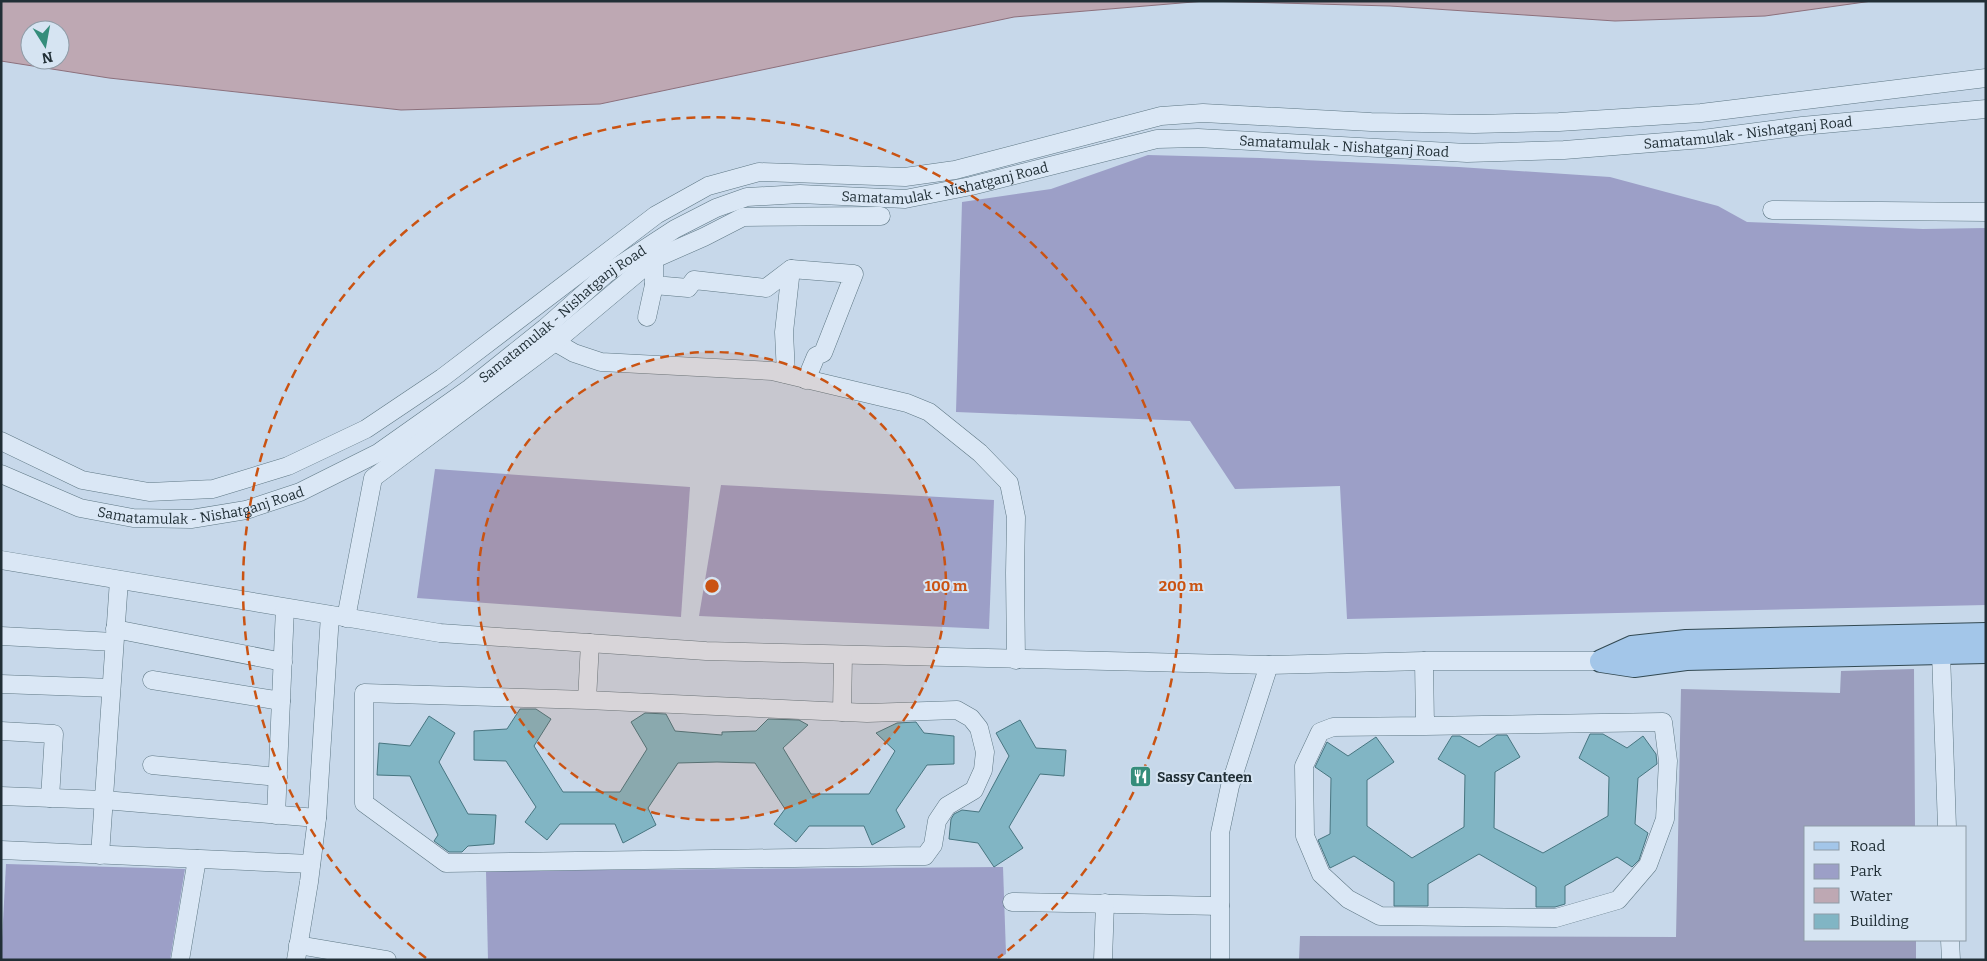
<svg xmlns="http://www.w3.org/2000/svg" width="1987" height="961" font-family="Bitter,serif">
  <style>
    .green { fill: #9c9fc7 }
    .cemetery { fill: #9a9dbd }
    .water { fill: #bea8b3; stroke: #8c707c; fill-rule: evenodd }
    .building { fill: #81b5c4; stroke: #477580 }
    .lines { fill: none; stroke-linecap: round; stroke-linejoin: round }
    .minor-casing { stroke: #5e7784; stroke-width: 19 }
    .major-casing { stroke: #324952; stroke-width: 24 }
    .minor { stroke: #dae7f5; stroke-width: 18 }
    .major { stroke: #a3c6e9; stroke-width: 22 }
    .ring { fill: none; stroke: #ca5312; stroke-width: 2.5; stroke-dasharray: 9 6 }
    .labels { text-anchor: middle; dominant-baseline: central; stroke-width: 4; stroke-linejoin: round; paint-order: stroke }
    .street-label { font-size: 14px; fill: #212f36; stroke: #d6e4f2 }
    .poi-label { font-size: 14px; font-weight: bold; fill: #212f36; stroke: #d6e4f2; text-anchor: start }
    .centre { fill: #ca5312; stroke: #d6e4f2; stroke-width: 2.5 }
    .ring-label { font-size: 15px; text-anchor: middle; font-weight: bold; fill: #ca5312; stroke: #d6e4f2; stroke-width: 4; stroke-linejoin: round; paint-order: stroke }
  </style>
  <rect width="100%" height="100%" fill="#c7d8ea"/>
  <g class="green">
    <path d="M1148 155 1260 158 1459 167 1610 177 1718 206 1747 222 1923 229 1986 228V605L1347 619 1340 486 1235 489 1190 421 956 412 962 202 1051 189Z"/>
    <path d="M435 469 690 487 681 617 417 598Z"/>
    <path d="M721 485 994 500 989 629 699 616Z"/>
    <path d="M6 864 185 869 170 960H1Z"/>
    <path d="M1003 867 1006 954 995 960H488L486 871Z"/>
  </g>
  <path class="cemetery" d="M1914 669 1915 827H1806V940H1916V960H1299L1300 936 1676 937 1681 689 1840 693 1841 671Z"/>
  <path class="water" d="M1 1H1872L1765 16 1615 21 1390 6 1205 1 1014 17 600 104 401 110 109 78 1 61ZM30 30H60V60H30Z"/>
  <g class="building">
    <path d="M520 709H536L551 719 534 746 563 792H620L647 749 631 722 645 713 666 714 675 731 722 735V732L756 731 768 719 799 720 808 725 783 748 811 794H869L895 751 876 733 897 723 916 722 924 733 954 736V764L927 765 896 810 905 827 872 845 864 826H809L796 842 774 824 785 809 755 763 717 762 678 763 648 808 656 825 623 843 615 824H560L547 840 525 822 536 807 506 761 474 760V731L507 729Z"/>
    <path d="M429 716 455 733 439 762 468 814 496 815 494 844 468 846 462 852H449L434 841 438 835 410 776 377 775 379 743 410 746Z"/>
    <path d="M1020 720 1036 748 1066 750 1064 776 1040 774 1009 827 1023 848 994 867 978 843 949 839 951 819 954 814 962 810 979 812 1009 756 996 733Z"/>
    <path d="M1590 734H1603L1627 748 1643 736 1656 754 1657 764 1638 778 1635 824 1648 833 1639 860 1632 867 1617 857 1565 886V904L1555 907H1536V887L1479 854 1428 884V906H1394V882L1354 856 1330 868 1318 840 1330 834 1331 778 1315 767 1327 742 1348 756 1376 737 1394 762 1367 780V826L1412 858 1464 827 1465 775 1438 759 1452 736H1460L1479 747 1497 735H1507L1520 757 1495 772 1494 828 1543 853 1608 816 1609 777 1579 758Z"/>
  </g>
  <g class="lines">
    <defs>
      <g id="minor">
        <path d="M1772 210 1986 212"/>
        <path d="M654 259V285L688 288 694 280 766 288 791 269 854 274 823 353 816 356 806 380"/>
        <path d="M647 317 654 285"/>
        <path d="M555 342 574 353 601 362 772 371 907 403 929 412 980 453 1009 483 1016 517 1015 573 1016 660"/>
        <path d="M786 374 784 332 791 269"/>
        <path d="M1 441 82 480 149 492 213 489 288 466 366 429 442 378 656 215 708 186 759 172 905 177 955 170 1161 116 1203 113 1371 122 1474 124 1559 122 1701 113 1986 78"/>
        <path id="s1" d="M1 474 80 508 133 518 191 519 246 510 300 492 378 453 470 388 545 328 606 274 675 229 716 208 747 197 800 194 905 199 971 186 1157 139 1198 138 1467 153 1564 150 1703 139 1802 126 1986 109"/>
        <path d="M1 560 440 633 706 651 1269 665 1424 661H1601"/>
        <path d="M346 618 373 478 555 342 654 259 704 237 743 217 881 216"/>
        <path d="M115 629 283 662"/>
        <path d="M1 636 114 642"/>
        <path d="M1941 653 1947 827"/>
        <path d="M1424 661 1425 726 1333 727 1320 732 1304 766 1305 836 1321 874 1348 899 1380 916 1556 918 1618 900 1648 865 1665 819 1668 761 1663 722 1425 726"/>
        <path d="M152 680 281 701"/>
        <path d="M1 684 111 688"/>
        <path d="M587 700 867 713 957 710 971 718 979 728 985 752 983 770 974 790 947 806 937 821 933 845 925 856 446 863 364 803V693L587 700 590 643"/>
        <path d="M842 712 843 655"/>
        <path d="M1 731 54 734 50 798"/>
        <path d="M152 765 278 777"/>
        <path d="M1 796 104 800 317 818"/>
        <path d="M276 815 285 608"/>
        <path d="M1 850 311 864"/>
        <path d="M100 855 119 580"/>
        <path d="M1012 902 1220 906"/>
        <path d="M1950 940 1951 960"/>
        <path d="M298 945 387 960"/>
        <path d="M180 960 197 859"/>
        <path d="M296 960 309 882 317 818 330 615"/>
        <path d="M1103 960 1105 903"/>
        <path d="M1220 960V833L1230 786 1269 665"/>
      </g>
      <path id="major" d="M1986 634 1686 641 1632 647 1601 661 1634 666 1686 659 1986 652"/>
    </defs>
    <use href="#minor" class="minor-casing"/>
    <use href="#major" class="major-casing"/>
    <use href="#minor" class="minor"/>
    <use href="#major" class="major"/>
  </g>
  <circle cx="712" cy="586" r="234" fill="#ca5312" fill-opacity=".12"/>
  <g class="ring">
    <circle cx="712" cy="586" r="234"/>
    <path d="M426 958A469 469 0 1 1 998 958"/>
  </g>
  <defs>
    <symbol id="restaurant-square" viewBox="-11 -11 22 22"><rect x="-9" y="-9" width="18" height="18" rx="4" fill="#358d7b" stroke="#d6e4f2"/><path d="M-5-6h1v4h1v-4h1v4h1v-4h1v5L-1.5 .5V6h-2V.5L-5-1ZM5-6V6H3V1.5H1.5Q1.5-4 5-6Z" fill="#fff"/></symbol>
  </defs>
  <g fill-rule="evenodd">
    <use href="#restaurant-square" x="1128" y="764" width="25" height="25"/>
  </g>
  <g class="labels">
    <g class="street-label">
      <text stroke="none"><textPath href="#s1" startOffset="1859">Samatamulak - Nishatganj Road</textPath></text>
      <text stroke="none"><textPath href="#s1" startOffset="1454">Samatamulak - Nishatganj Road</textPath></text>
      <text stroke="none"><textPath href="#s1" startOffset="1049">Samatamulak - Nishatganj Road</textPath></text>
      <text stroke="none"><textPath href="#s1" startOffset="629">Samatamulak - Nishatganj Road</textPath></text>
      <text stroke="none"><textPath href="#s1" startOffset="209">Samatamulak - Nishatganj Road</textPath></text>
    </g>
    <g class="poi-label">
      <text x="1157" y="777">Sassy Canteen</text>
    </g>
  </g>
  <circle cx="712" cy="586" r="8" class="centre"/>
  <g class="ring-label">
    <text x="946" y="591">100 m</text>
    <text x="1181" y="591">200 m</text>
  </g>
  <rect width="1987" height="961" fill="none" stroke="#212f36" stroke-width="5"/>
  <rect x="1804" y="826" width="162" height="115" fill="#d6e4f2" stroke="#8e9ca7"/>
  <rect x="1814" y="842" width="25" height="8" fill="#a3c6e9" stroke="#8e9ca7"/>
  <text x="1850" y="851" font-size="15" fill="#212f36">Road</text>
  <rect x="1814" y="864" width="25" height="15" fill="#9c9fc7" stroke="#8e9ca7"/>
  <text x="1850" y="876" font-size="15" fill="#212f36">Park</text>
  <rect x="1814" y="888" width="25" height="15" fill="#bea8b3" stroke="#8e9ca7"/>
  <text x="1850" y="901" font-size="15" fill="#212f36">Water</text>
  <rect x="1814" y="914" width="25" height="15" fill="#81b5c4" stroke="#8e9ca7"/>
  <text x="1850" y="926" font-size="15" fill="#212f36">Building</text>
  <g transform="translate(45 45) rotate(169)"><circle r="24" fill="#d6e4f2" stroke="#8e9ca7"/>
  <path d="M0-4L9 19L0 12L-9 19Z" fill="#358d7b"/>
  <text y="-8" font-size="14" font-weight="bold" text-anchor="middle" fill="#212f36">N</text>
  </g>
</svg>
